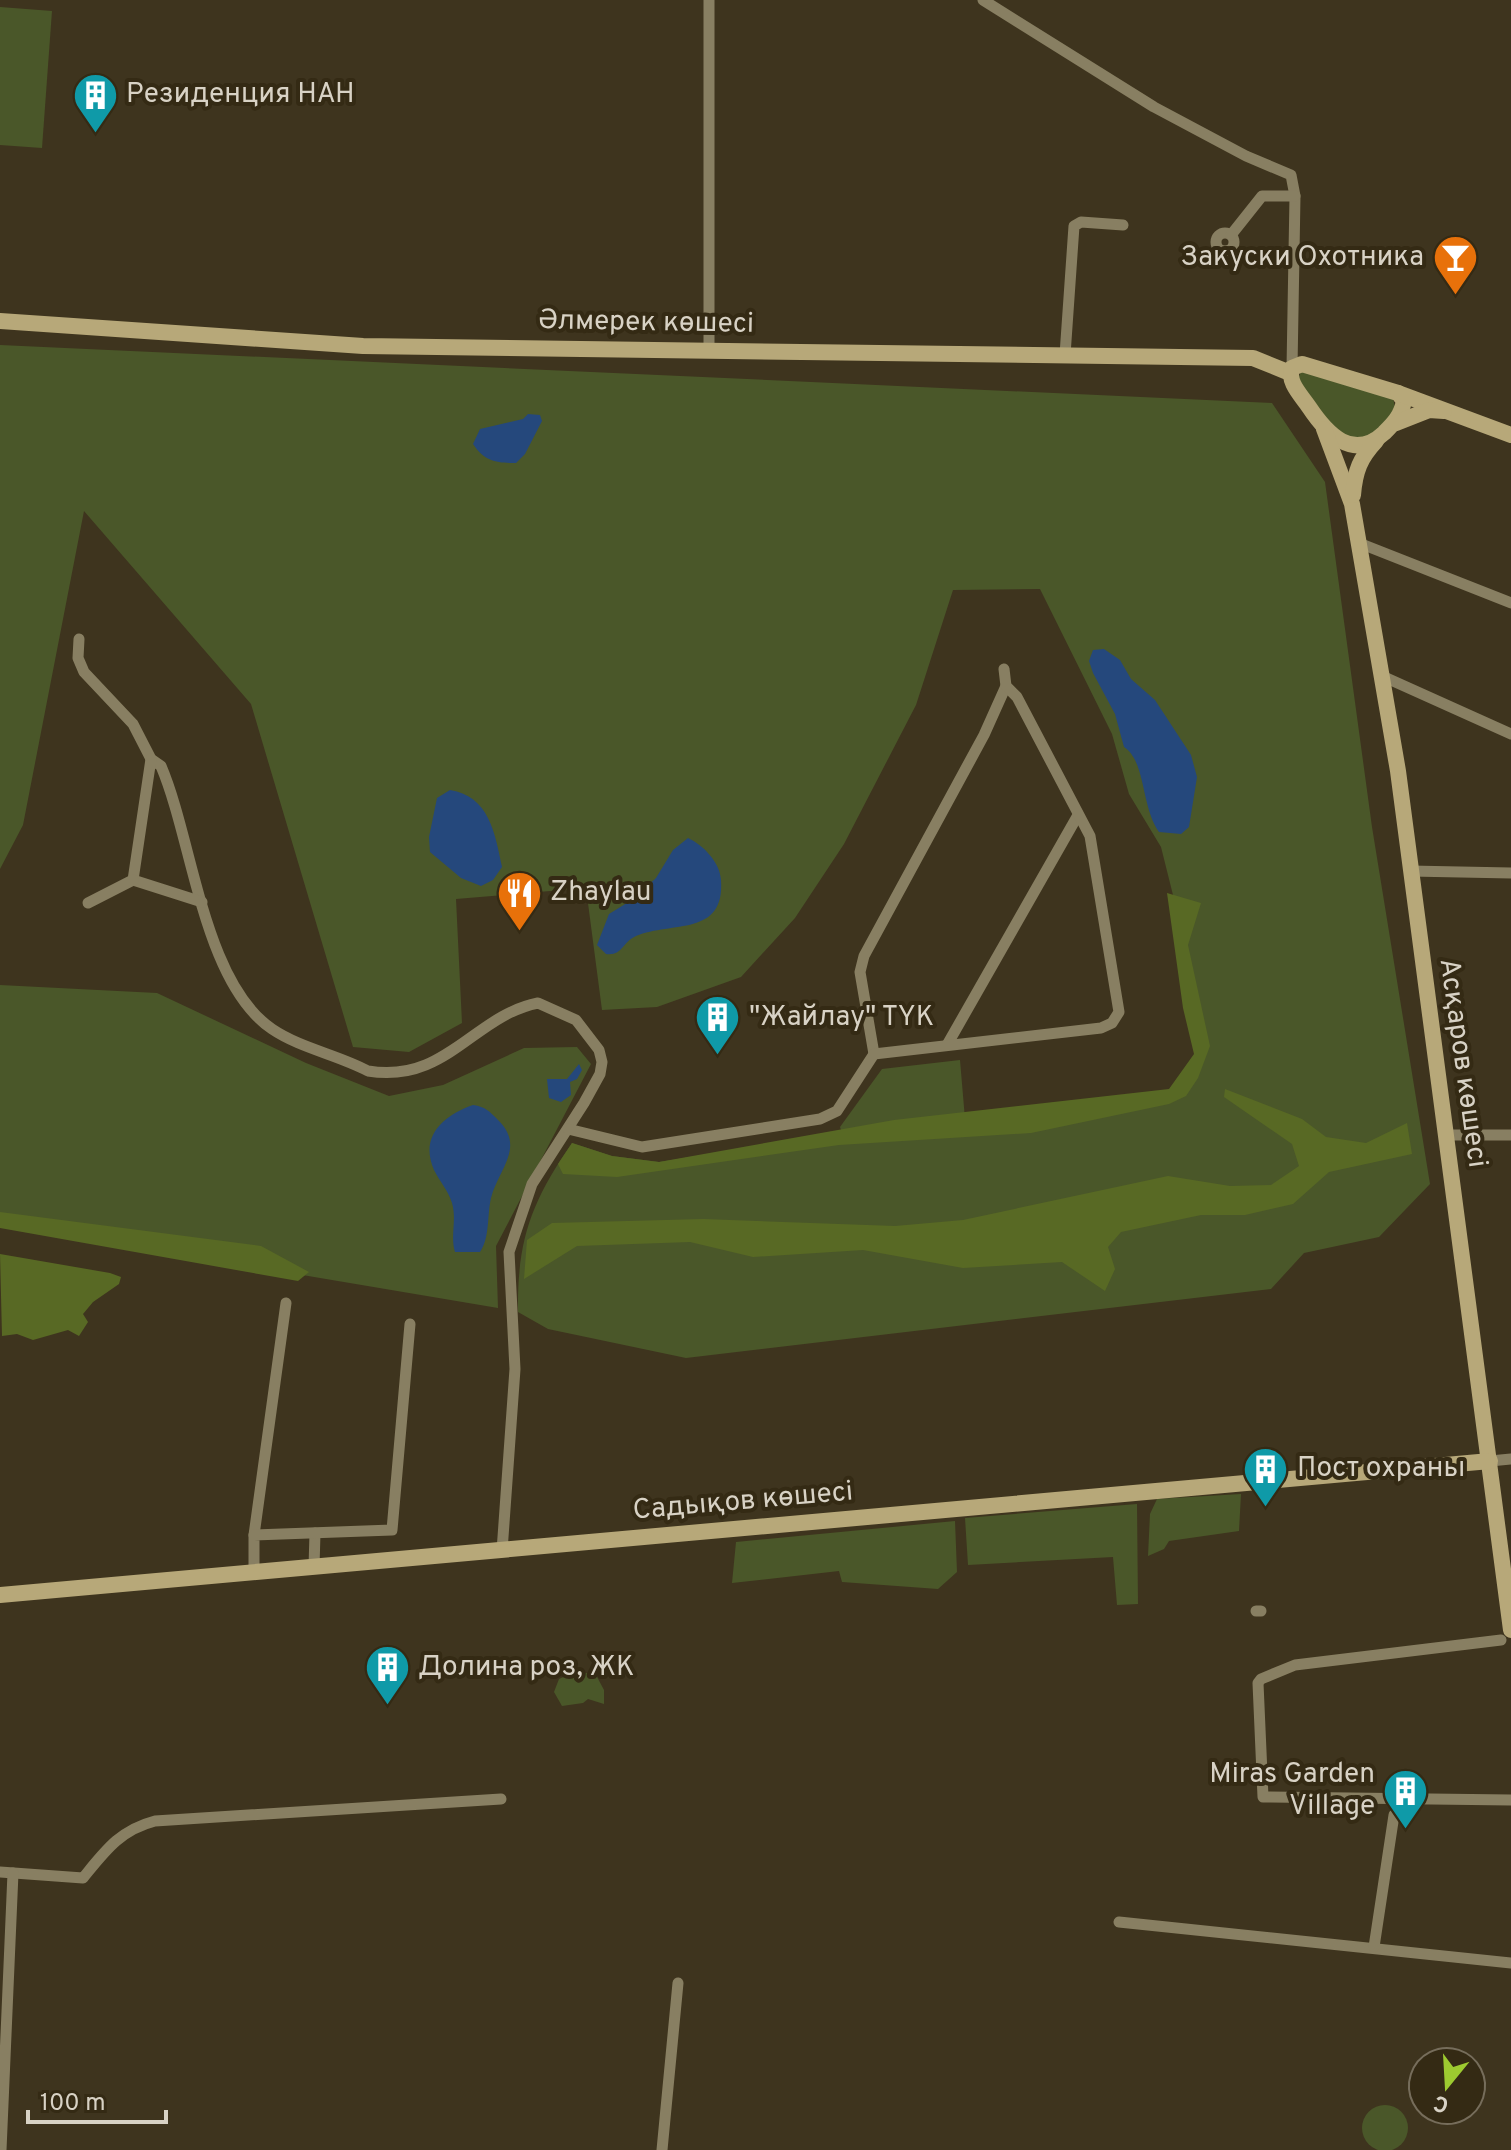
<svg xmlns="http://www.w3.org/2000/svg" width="1511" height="2150" font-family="Overpass,sans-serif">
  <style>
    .green { fill: #4a5729 }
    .forest { fill: #586924 }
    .water { fill: #25487c }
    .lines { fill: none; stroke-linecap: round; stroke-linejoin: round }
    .street { stroke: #887f62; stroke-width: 11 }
    .secondary { stroke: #b7a879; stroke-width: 16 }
    .labels { text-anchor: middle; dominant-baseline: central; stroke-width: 8; stroke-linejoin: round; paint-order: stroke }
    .poi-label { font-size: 28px; fill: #d8d2c5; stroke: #342a14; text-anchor: start }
    .street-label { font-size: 28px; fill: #d8d2c5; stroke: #342a14 }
  </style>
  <rect width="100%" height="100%" fill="#3e341e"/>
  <g class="green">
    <path d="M0 7 52 11 42 148 0 145Z"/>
    <path d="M0 345 1272 403 1325 482 1372 827 1430 1184 1379 1237 1304 1253 1271 1289 686 1358 548 1329 518 1312C517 1241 531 1202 572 1143L612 1156 659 1162 842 1133 840 1127 882 1069 960 1060 965 1119 1179 1090 1199 1050 1183 935 1161 847 1129 794 1112 734 1040 589 953 590 916 705 844 844 795 918 741 977 657 1007 602 1010 586 888 456 899 462 1023 409 1052 353 1047 251 704 84 511 23 825 0 869Z"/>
    <path d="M1302 369 1393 398 1396 412 1372 437 1340 438 1297 382Z"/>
    <path d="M0 985 157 993 306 1063 389 1096 443 1085 524 1048 577 1047 591 1064 496 1246 498 1308 0 1224Z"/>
    <path d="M1241 1494 1239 1531 1169 1541 1164 1549 1148 1556 1150 1514 1157 1499Z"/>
    <path d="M1137 1504 1138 1604 1117 1605 1113 1557 968 1565 965 1518Z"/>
    <path d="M955 1521 957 1572 938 1589 842 1582 839 1571 732 1583 736 1542Z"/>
    <path d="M576 1671 596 1675 604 1690V1704L588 1699 583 1703 562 1706 554 1692 559 1679Z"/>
    <circle cx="1385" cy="2128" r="23"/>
  </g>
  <g class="forest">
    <path d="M1167 893 1201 903 1188 945 1210 1046 1198 1078 1186 1096 1169 1104 1031 1133 839 1145 617 1177 563 1174 558 1164 572 1143 612 1156 659 1162 894 1120 1169 1089 1194 1054 1183 1008Z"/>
    <path d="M1225 1089 1302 1119 1326 1137 1366 1143 1407 1123 1412 1154 1329 1172 1293 1204 1245 1215H1201L1121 1232 1108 1247 1115 1269 1105 1291 1062 1262 963 1268 863 1250 753 1257 690 1242 577 1246 524 1279 527 1240 552 1223 703 1219 895 1226 963 1220 1168 1176 1230 1186 1271 1185 1299 1166 1292 1144 1224 1097Z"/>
    <path d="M0 1212 261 1246 309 1272 298 1281 0 1228Z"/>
    <path d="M0 1254 110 1273 121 1277 119 1284 93 1302 83 1314 88 1322 79 1336 68 1330 33 1340 17 1334 2 1336Z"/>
  </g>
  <g class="water">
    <path d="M528 414 540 415 542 421 525 454 516 463C497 463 485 462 473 444L480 429 523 419Z"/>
    <path d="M1104 649 1120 660 1131 679 1155 700 1191 755 1197 777 1189 827 1181 834 1159 832C1141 807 1146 761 1124 747L1115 714 1093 673 1089 661 1093 650Z"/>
    <path d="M450 790C489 796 495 833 502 867L493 880 481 886 461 878 430 852 429 837 437 798Z"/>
    <path d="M688 838C703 845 720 862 721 880 725 937 672 921 636 936 622 942 623 956 606 954L597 945 609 914 635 898 656 878 673 850Z"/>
    <path d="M579 1064 582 1070 577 1079 570 1082 571 1095 561 1102 549 1098 547 1079H567Z"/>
    <path d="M473 1105C486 1107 489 1111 498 1120 526 1147 498 1170 491 1198 487 1215 490 1238 480 1252H455C450 1236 457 1220 452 1203 448 1190 440 1182 434 1170 419 1136 444 1115 473 1105Z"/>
  </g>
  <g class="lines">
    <g class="street">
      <path d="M709 0V350"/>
      <path d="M983 0 1154 107 1246 156 1291 175 1295 196 1292 368"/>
      <circle cx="1225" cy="242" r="9"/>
      <path d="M1231 235 1262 196H1295"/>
      <path d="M1065 355 1074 226 1081 222 1123 225"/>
      <path d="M1359 543 1511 603"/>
      <path d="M79 639 78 658 84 672 133 724 151 759 161 766C193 841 203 982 272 1029 300 1048 338 1055 368 1071 446 1084 473 1016 538 1003L576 1020 599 1050 602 1062 600 1074 584 1103 532 1184 509 1252 515 1369 502 1551"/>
      <path d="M1382 676 1511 734"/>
      <path d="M151 759 133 880 202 902"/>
      <path d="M1410 871 1511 873"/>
      <path d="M88 903 133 880"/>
      <path d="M947 1045 1078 815"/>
      <path d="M874 1054 860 972 864 956 984 735 1006 686"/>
      <path d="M568 1129 642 1147 820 1119 837 1111 874 1054 1101 1028 1112 1023 1119 1012 1090 836 1017 697 1006 686 1004 669"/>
      <path d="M1446 1135H1511"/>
      <path d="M1490 1461 1511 1459"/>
      <path d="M254 1535 286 1303"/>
      <path d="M314 1567 315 1533"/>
      <path d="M254 1572V1535L392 1530 410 1324"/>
      <path d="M1256 1611H1261"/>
      <path d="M1501 1640 1295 1665 1261 1679 1258 1683 1263 1797 1511 1800"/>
      <path d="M0 1872 83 1878C105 1851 120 1830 155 1821L501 1799"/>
      <path d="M1119 1922 1511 1963"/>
      <path d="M1374 1947 1394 1815"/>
      <path d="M1 2150 13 1873"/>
      <path d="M662 2150 678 1983"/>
    </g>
    <g class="secondary">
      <path d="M0 321 363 346 1253 358 1290 373"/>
      <path d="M1302 364 1398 393 1404 401C1401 416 1394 423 1384 433 1353 462 1327 434 1309 407 1301 395 1287 382 1292 368Z"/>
      <path d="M1398 393 1511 435"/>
      <path d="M1396 423 1429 410 1444 411"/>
      <path d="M1324 429 1352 504 1398 771 1511 1630"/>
      <path d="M1353 495C1355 471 1360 458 1376 441"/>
      <path d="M0 1595 1490 1461"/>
    </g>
  </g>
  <defs>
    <symbol id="building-pin" viewBox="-11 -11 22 30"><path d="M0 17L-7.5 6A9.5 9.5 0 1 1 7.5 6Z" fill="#0f9aa8" stroke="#342a14"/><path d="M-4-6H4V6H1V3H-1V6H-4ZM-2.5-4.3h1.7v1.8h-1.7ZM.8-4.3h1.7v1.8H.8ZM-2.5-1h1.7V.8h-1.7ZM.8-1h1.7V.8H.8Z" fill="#fff"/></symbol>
    <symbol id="bar-pin" viewBox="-11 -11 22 30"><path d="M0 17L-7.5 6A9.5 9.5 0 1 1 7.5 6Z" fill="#e8710a" stroke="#342a14"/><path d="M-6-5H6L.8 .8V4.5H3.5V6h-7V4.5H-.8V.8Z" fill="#fff"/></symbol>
    <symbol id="restaurant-pin" viewBox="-11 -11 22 30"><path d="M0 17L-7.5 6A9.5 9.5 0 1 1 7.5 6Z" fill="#e8710a" stroke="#342a14"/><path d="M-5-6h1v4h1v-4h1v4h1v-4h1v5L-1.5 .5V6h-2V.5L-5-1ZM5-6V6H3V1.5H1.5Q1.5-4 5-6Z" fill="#fff"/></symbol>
  </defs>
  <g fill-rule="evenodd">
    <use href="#building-pin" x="70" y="70" width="51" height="69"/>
    <use href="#bar-pin" x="1430" y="232" width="51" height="69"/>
    <use href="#restaurant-pin" x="494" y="868" width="51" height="69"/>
    <use href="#building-pin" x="692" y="992" width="51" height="69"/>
    <use href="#building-pin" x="1240" y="1444" width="51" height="69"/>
    <use href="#building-pin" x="362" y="1642" width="51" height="69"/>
    <use href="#building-pin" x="1380" y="1766" width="51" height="69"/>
  </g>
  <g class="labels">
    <g class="poi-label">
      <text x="126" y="95">Резиденция НАН</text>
      <text x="1424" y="258" text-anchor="end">Закуски Охотника</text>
      <text x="550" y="893">Zhaylau</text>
      <text x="749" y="1018">"Жайлау" ТҮК</text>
      <text x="1297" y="1469">Пост охраны</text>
      <text x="418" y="1668">Долина роз, ЖК</text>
      <text x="1375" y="1775" text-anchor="end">Miras Garden<tspan x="1375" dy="32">Village</tspan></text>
    </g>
    <g class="street-label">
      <text transform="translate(646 323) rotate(1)">Әлмерек көшесі</text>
      <text transform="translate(1462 1063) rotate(82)">Асқаров көшесі</text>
      <text transform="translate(743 1502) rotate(-5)">Садықов көшесі</text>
    </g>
  </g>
  <g transform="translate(1447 2086) rotate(198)"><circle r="38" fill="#342a14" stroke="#766d5b" stroke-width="2"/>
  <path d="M0-6L14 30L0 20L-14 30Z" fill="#9dca30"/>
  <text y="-12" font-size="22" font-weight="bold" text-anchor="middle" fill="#d8d2c5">С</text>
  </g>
  <path d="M28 2110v12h138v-12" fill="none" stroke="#d8d2c5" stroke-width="4"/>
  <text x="40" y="2110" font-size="24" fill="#d8d2c5" stroke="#342a14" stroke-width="6" paint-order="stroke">100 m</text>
</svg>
